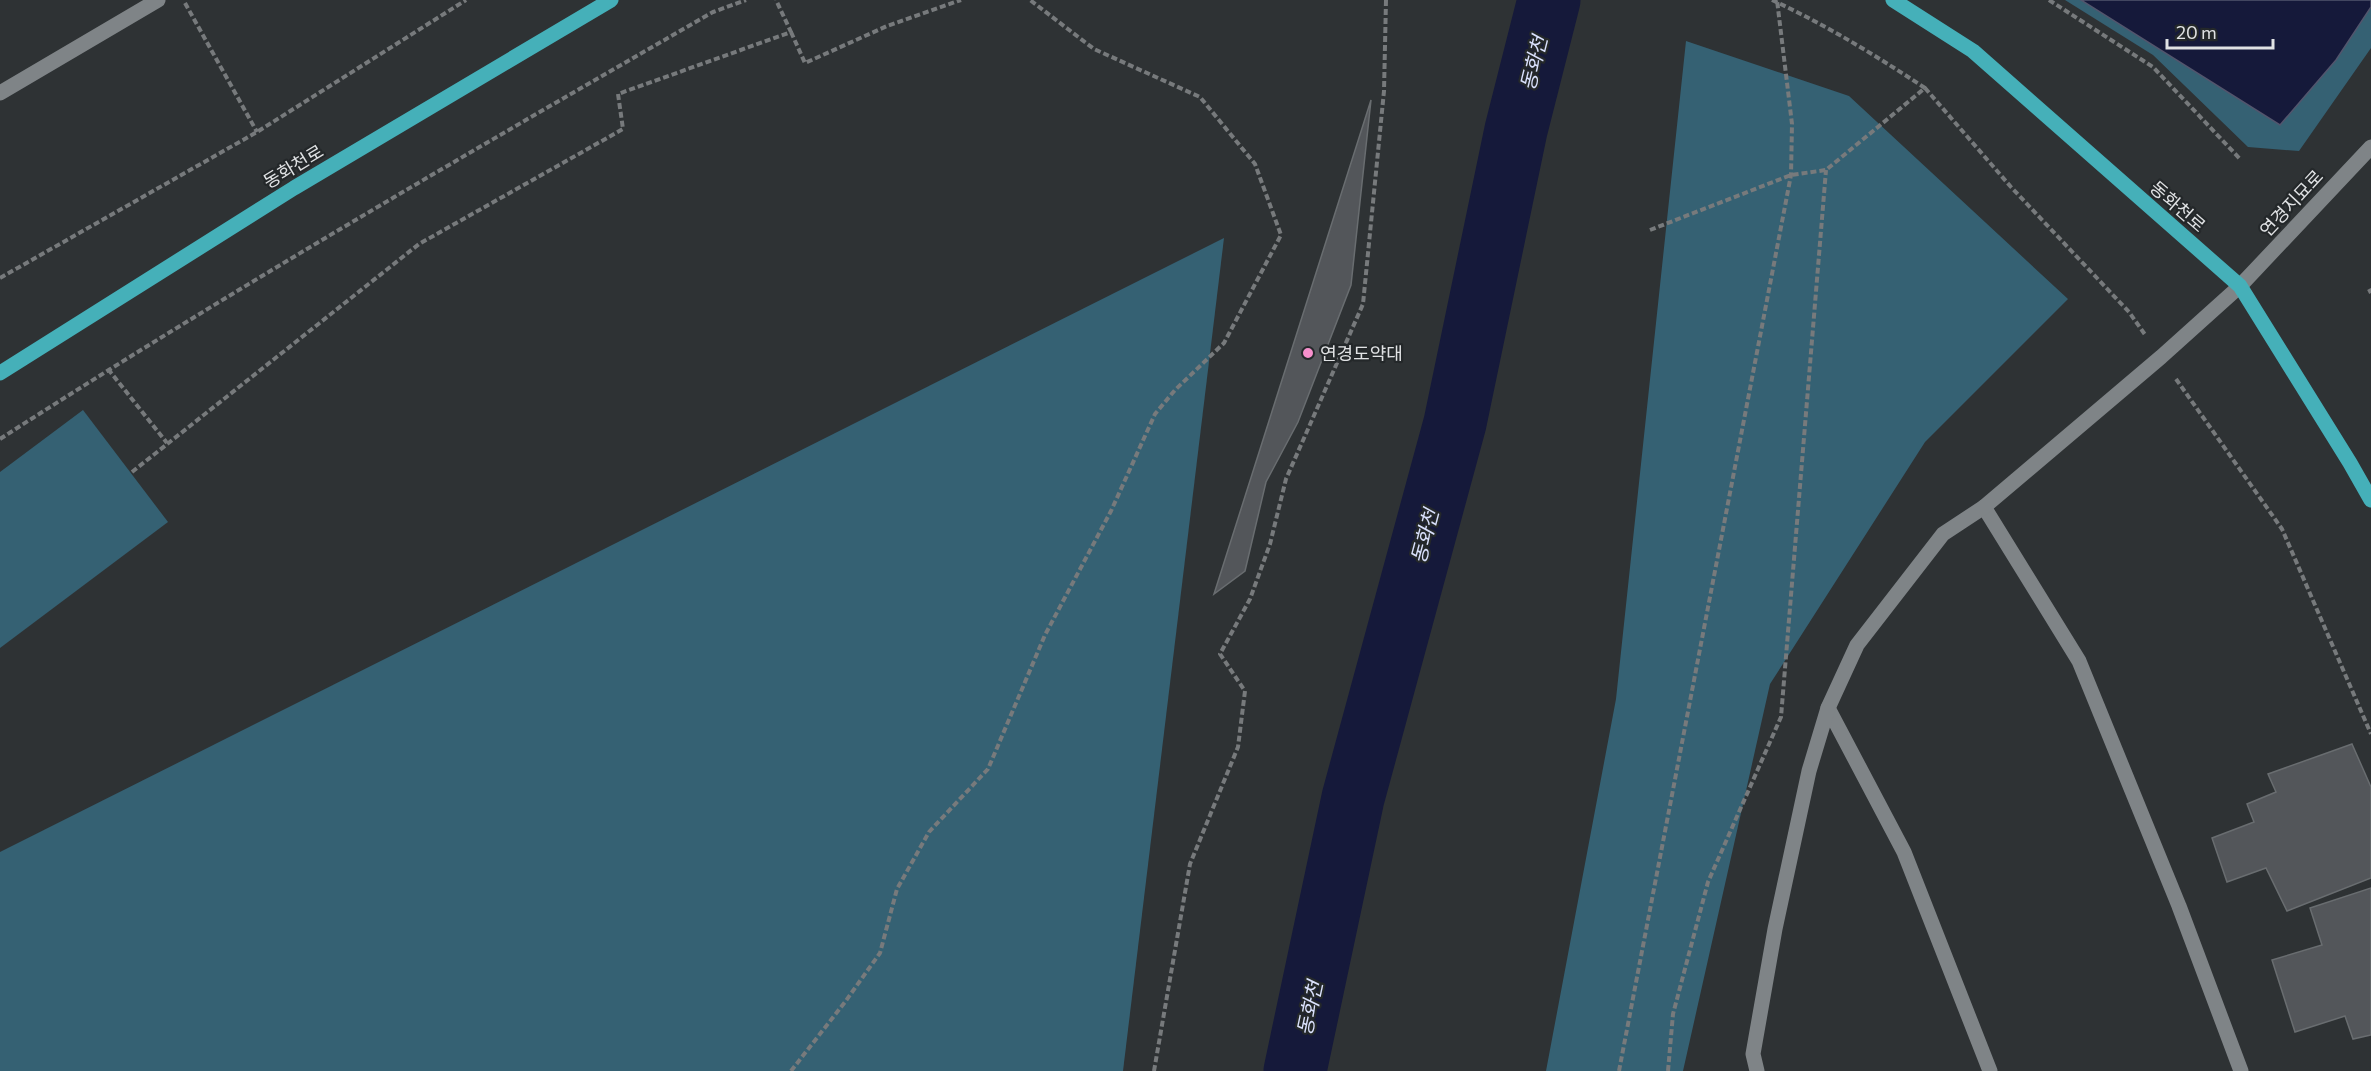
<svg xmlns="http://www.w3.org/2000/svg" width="2371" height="1071" font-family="Commissioner,'Noto Sans KR',sans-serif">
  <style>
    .green { fill: #356173 }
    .water { fill: #15193a; stroke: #52556d; stroke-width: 1.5 }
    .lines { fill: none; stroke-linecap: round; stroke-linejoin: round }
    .river { stroke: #15193a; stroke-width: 63 }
    .building { fill: #53565a; stroke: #696d70; stroke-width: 1.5 }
    .path { stroke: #777a7c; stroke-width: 4; stroke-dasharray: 6 3; stroke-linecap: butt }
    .minor { stroke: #7f8487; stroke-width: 15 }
    .major { stroke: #45b0b9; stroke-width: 15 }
    .poi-dot { fill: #f790cd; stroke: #24282a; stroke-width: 2 }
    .labels { text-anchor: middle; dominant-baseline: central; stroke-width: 4.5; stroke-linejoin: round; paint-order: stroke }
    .street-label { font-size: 18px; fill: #e0e2e4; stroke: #24282a }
    .poi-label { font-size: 18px; fill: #e0e2e4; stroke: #24282a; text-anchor: start }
    .water-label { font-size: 20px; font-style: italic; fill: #dae1fc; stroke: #24282a }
  </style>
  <rect width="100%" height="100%" fill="#2e3234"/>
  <g class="green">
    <path d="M2065 0H2371V48L2299 151 2248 147 2153 55Z"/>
    <path d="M1686 41 1849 96 2068 299 1925 442 1770 684 1683 1071H1546L1616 699Z"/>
    <path d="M1224 238 1123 1071H0V852Z"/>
    <path d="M83 410 168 522 0 648V472Z"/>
  </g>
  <path class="water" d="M2081 0H2371V7L2336 60 2280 125Z"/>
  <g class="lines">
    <path class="river" d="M1295 1071 1353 798 1455 423 1516 130 1549 0"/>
  </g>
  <g class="building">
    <path d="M1371 100 1351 285 1298 422 1266 482 1245 571 1214 594Z"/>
    <path d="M2352 744 2371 787V878L2287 911 2266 868 2227 882 2212 838 2254 822 2247 804 2276 792 2268 774Z"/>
    <path d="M2371 888V1035L2353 1039 2345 1016 2295 1032 2272 960 2322 945 2310 908Z"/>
  </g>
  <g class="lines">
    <g class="path">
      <path d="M2049 0 2153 67 2241 160"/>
      <path d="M185 3 257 132"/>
      <path d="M791 32 805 63 887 26 961 0"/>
      <path d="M1925 88 2011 187 2129 312 2146 336"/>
      <path d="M1650 230 1791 175 1826 170 1925 88C1875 55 1826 25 1772 0"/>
      <path d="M0 278 257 132 466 0"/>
      <path d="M2369 289 2371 293"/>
      <path d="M108 369 167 443"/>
      <path d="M2176 379 2282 529 2371 734"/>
      <path d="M0 439C233 289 473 150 713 12L746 0"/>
      <path d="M132 472 419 244 623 129 618 94 791 32 776 0"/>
      <path d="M791 1071 845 1002 880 953 897 889 929 832 988 769 1045 635 1111 511 1155 414 1175 390 1224 343 1281 235 1255 164 1200 97 1094 49 1030 0"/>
      <path d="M1154 1071 1190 864 1238 747 1245 691 1220 654 1250 599 1270 544 1286 479 1363 304 1384 91 1386 0"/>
      <path d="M1619 1071 1791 175 1792 124 1777 0"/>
      <path d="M1668 1071 1673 1014 1708 882 1781 717 1826 170"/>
    </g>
    <g class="minor">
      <path d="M0 93 158 0"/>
      <path d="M1984 507 2079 661 2179 906 2241 1071"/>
      <path d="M1828 708 1904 852 1990 1071"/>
      <path d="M1757 1071 1753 1054 1775 929 1809 771 1828 708 1857 645 1943 534 1984 507 2161 357 2240 286 2371 147"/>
    </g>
    <g class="major">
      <path d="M1893 0 1973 51 2240 286 2350 463 2371 500"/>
      <path d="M0 373 294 188 611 0"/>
    </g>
  </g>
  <circle class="poi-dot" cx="1308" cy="353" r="6"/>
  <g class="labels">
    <g class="street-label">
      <text transform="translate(293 166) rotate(-31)">동화천로</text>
      <text transform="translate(2291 203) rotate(-47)">연경지묘로</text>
      <text transform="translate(2178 206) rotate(41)">동화천로</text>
    </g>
    <g class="poi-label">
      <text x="1320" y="353">연경도약대</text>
    </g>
    <g class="water-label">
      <text transform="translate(1533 63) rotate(-76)">동화천</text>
      <text transform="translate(1424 536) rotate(-75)">동화천</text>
      <text transform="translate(1309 1008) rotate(-78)">동화천</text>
    </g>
  </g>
  <path d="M2167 39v9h106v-9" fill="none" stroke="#e0e2e4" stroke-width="3"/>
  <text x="2176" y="39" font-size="18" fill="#e0e2e4" stroke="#24282a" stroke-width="4.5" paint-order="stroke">20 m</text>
</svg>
